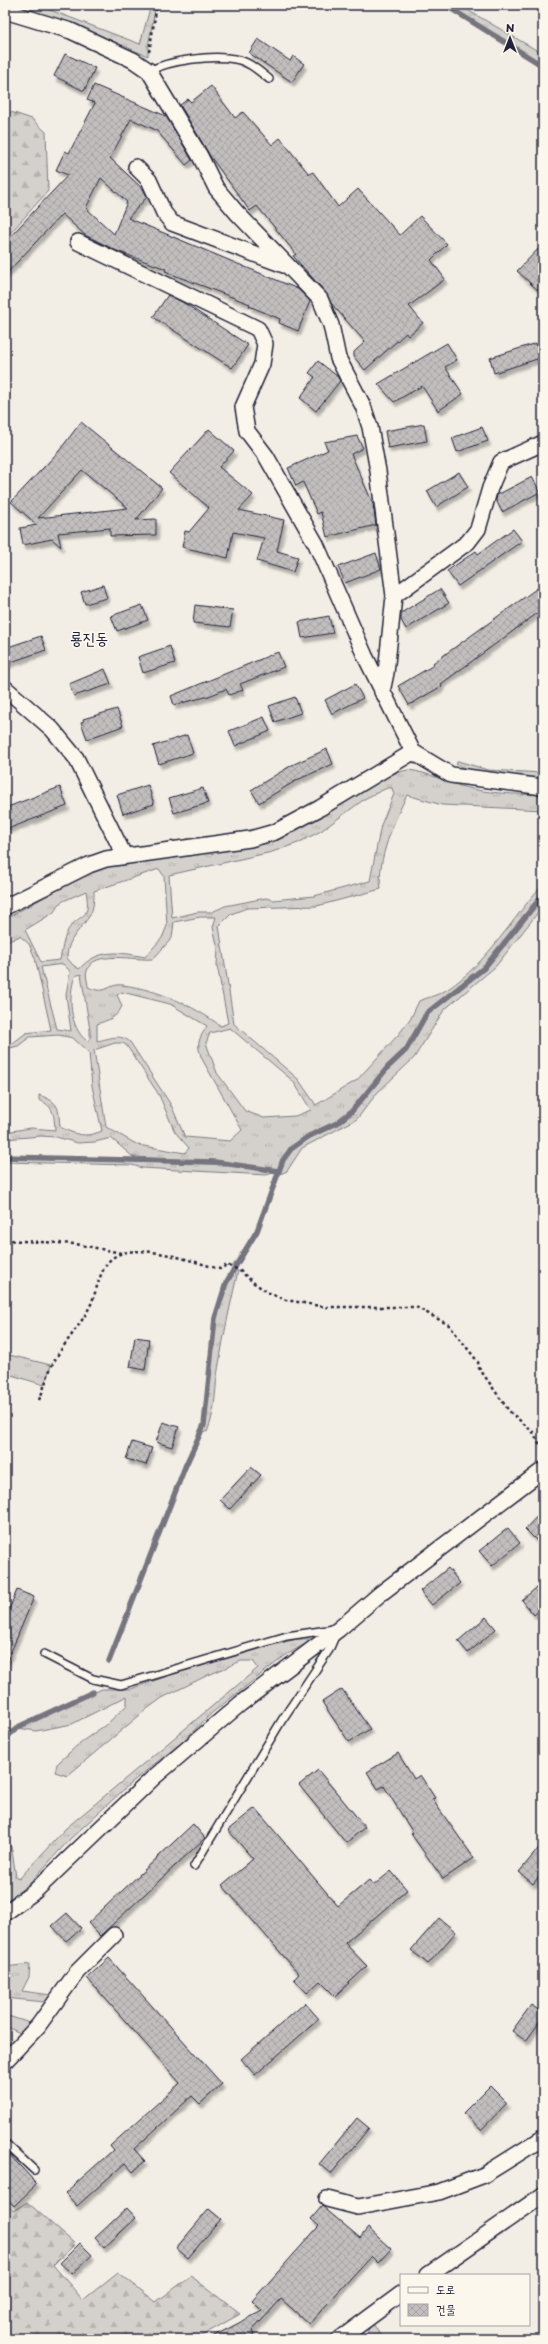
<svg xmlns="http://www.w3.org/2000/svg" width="548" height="2344" font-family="'Playpen Sans','Poor Story',sans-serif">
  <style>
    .grass { fill: url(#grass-tufts); stroke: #7b7a84; fill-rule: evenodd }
    .forest { fill: url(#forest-firs); stroke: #7b7a84 }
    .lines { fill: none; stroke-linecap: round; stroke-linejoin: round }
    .stream { stroke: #76747f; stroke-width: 5.5 }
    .building { fill: url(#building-cross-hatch); stroke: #22223b; fill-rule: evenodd; filter: url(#shadow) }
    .service-casing { stroke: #22223b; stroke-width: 10 }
    .minor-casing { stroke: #22223b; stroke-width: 18 }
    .path { stroke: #22223b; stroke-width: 2.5; stroke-dasharray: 3 3; stroke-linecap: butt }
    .service { stroke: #fbf7ec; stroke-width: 7 }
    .minor { stroke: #fbf7ec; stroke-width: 15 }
    .labels { text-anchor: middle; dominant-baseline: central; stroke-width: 3.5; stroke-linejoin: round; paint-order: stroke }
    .quarter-label { font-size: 16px; fill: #22223b; stroke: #fbf7ec }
  </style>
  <defs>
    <pattern id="grass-tufts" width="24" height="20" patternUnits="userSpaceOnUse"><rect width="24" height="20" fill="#d4d1cc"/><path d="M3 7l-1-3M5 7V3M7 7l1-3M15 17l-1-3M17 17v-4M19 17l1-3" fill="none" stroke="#b6b3b0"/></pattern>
    <pattern id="forest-firs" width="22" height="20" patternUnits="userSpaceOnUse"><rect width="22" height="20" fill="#d4d1cc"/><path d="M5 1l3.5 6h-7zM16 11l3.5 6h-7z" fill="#b6b3b0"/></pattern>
    <pattern id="building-cross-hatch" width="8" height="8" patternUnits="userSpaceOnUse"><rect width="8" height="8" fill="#c2bebe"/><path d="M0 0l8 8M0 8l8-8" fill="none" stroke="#a6a3a4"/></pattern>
    <filter id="shadow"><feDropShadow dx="2.5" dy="4.5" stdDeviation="1" flood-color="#0004"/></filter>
  </defs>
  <rect width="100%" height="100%" fill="#f2eee5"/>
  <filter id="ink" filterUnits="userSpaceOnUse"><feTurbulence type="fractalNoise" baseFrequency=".025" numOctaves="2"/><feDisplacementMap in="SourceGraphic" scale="8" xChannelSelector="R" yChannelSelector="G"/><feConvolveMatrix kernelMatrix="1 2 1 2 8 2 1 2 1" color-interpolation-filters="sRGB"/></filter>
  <g filter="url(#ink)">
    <g class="grass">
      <path d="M5 5H37L140 44 151 5H156L148 46V56L71 27Z"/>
      <path d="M448 5H459L543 54V65Z"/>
      <path d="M458 761 488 770 543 773V779C519 778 477 777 456 764Z"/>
      <path d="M408 770C428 772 445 782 464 787 490 794 516 794 543 795V810L442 805 407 795C395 819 376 861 381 889L317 906 247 908 231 914 219 926 234 1024 298 1079 316 1105 357 1080 398 1035 410 1020 419 1001C429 997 439 995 448 989 488 962 511 920 543 884V894L483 967 426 1013 405 1049 387 1066 351 1110 337 1121 296 1143 281 1159 278 1170 215 1161 133 1157 111 1138 95 1142 78 1143 56 1137 41 1136 5 1139V1132L31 1128 55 1130C54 1115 54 1106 39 1100V1095C60 1103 58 1106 60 1127 76 1135 85 1138 102 1131L92 1086 89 1053 73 1038 58 1035 30 1037 18 1046 6 1049 5 1051V1045L13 1043 26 1033 51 1030 35 958 29 944 20 936 5 943V919L93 870 108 866 259 845C273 840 287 835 299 828 334 809 368 777 408 770ZM387 788H392L394 794 381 825 370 881 314 896 273 900 266 898 225 906 212 912H198L172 918 169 875 272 852 298 843 321 831 366 798ZM159 869 164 876 167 926 162 938 145 957C119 952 99 948 79 969L73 965 67 958C67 938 81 930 90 915 94 908 94 898 94 891ZM86 891C92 924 78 911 67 932 63 940 62 951 60 960L41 962 25 930 53 913 61 902ZM200 917H216L213 927 218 949 217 965 228 1023 221 1026C192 1005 159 990 123 985 108 983 107 996 88 987 88 982 85 976 87 971 92 949 137 961 153 959L172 938 174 922ZM63 964 70 971 66 995 71 1031 57 1029 41 967ZM81 974 90 1030V1039L87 1041C69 1028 68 995 75 976ZM122 992 170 1004 207 1026C198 1041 196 1043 202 1059L242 1130 230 1141 185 1137 171 1105 130 1042C120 1033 109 1039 97 1041V1024C108 1020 117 1018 122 1006L117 995ZM230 1028 293 1081 311 1110 295 1116 264 1118 245 1111 217 1073 206 1043 210 1033ZM115 1043H123L127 1046 159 1095 175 1132 189 1148 185 1153 138 1145 106 1127 94 1050Z"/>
      <path d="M543 898V906L496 966 444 1010 414 1058 377 1093 357 1119 302 1148 287 1171 278 1175 284 1160 297 1145 338 1124 353 1112 389 1068 407 1050 428 1014 485 969Z"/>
      <path d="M5 1158 215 1164 277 1172 266 1175 142 1168 132 1165 5 1162Z"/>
      <path d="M235 1270 238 1271C231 1302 224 1332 219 1364 214 1389 217 1408 207 1432L203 1431 216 1319 227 1284Z"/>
      <path d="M5 1354 51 1365 44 1385 5 1373Z"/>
      <path d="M297 1639H314L286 1655 213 1712 181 1743 132 1782 70 1839 29 1884 5 1902V1828L12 1851 16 1877 19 1879 65 1829 258 1668 253 1661H241L204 1677 162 1698 147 1709 67 1776 55 1772 57 1764 81 1742 107 1724 127 1705V1696L72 1724 36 1731 18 1728 102 1689H131L212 1660Z"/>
      <path d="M30 1964 29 1977 22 1991 51 1995 45 2002 5 1998V1967Z"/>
      <path d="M5 2015 30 2023 22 2034 5 2026Z"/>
      <path d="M372 2322 382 2338V2339H364Z"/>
    </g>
    <g class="forest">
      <path d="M5 110 32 119 46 132 48 191 5 239Z"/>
      <path d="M5 2201 13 2211 27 2202 75 2244 53 2265 83 2300 118 2272 156 2302 191 2276 240 2314 196 2339H5Z"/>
    </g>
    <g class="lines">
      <g class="stream">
        <path d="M445 5 543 66"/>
        <path d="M5 1157 215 1162 278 1171"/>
        <path d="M235 1267 257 1231 283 1160 291 1149 309 1136 337 1123 352 1111 388 1067 406 1050 427 1013 484 968 543 895"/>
        <path d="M109 1661 185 1467 204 1425 215 1318 226 1283 233 1271"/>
        <path d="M5 1738 20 1726 93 1692"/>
      </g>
    </g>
    <g class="building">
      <path d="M258 39 290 61 293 56 304 64 292 82 249 53Z"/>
      <path d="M65 54 95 68 84 91 54 76Z"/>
      <path d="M94 85 166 116 192 160 186 165 156 130 131 119 110 158 144 190 147 197 128 218 298 289 310 301 298 331 279 323 280 319 249 306 250 304 179 277 165 271 166 269 117 251 85 235 62 214 5 275V242L68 175 56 170 65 151 69 153 95 103 87 100ZM101 178 127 202 114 234 86 208Z"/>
      <path d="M211 86 235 118 243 112 272 145 280 138 309 174 313 172 338 207 358 189 400 235 420 216 447 244 431 260 445 279 409 306 423 323 408 336 406 333 365 370 354 357V352L365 342 331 303 326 293 293 256 296 254 257 206 250 211 210 156 180 105 188 99 191 102Z"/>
      <path d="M543 244V295L517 271Z"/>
      <path d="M168 295 184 303 248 345 232 368 153 317Z"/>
      <path d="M447 343 457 360 445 367 463 394 438 411 422 386 394 402 378 384Z"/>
      <path d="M536 343 540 358 494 373 490 358Z"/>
      <path d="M318 361 337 376 340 381 316 411 300 398 315 377 309 373Z"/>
      <path d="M81 422 162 488 136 520 156 519V535L110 536V528L58 533 61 547 52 539 23 545 20 528 37 525 11 502 59 451ZM82 470 128 508 38 518Z"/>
      <path d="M424 424 427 441 388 448 385 431Z"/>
      <path d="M482 427 488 441 457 452 452 438Z"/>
      <path d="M209 429 234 451 219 467 253 495 239 510 284 520 277 551 298 557 293 572 257 561 264 538 233 532 228 558 182 547 185 531 189 532 209 508 169 473Z"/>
      <path d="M357 436 363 448 351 454 373 504 376 525 327 537 321 512 317 514 303 482 296 486 288 468 328 450 324 442Z"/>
      <path d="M459 472 468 487 436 507 427 491Z"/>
      <path d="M532 477 540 492 502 512 496 500 497 495Z"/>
      <path d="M513 529 522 541 458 586 447 571 476 551 478 554Z"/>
      <path d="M376 553 381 569 345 583 338 567Z"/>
      <path d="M543 584V609L441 684 442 686 409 705 398 686 434 665 433 663Z"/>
      <path d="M103 585 107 598 85 604 81 592Z"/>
      <path d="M440 589 449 603 406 629 401 620V613Z"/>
      <path d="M142 605 148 620 117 631 111 616Z"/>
      <path d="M195 605 233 610 230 627 193 623Z"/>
      <path d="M329 616 333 633 302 638 299 622Z"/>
      <path d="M41 636 46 650 5 664V648Z"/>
      <path d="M170 646 175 663 143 673 138 657Z"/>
      <path d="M278 652 284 667 240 684 243 690 229 695 226 689 209 696 174 705 171 696Z"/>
      <path d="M105 669 111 684 74 696 69 684Z"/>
      <path d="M355 684 363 698 332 714 325 700Z"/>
      <path d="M295 697 301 713 275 722 269 706Z"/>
      <path d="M117 709 123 726 87 739 81 722 84 721 83 719Z"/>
      <path d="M264 717 270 731 235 746 229 731Z"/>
      <path d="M187 735 193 753 159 764 153 746Z"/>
      <path d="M327 749 333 764 297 780 259 803 251 790 292 765Z"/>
      <path d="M148 785 154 804 123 814 117 795Z"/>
      <path d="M60 787 67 806 5 830V808Z"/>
      <path d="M203 788 208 803 174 813 169 798Z"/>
      <path d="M135 1337 149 1339 145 1370 130 1367Z"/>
      <path d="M163 1422 179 1427 172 1447 156 1442Z"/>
      <path d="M132 1442 152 1448 146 1465 126 1459Z"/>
      <path d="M251 1467 261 1475 230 1509 220 1500Z"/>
      <path d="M543 1510V1547L525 1529Z"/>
      <path d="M508 1528 520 1543 492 1566 479 1551Z"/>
      <path d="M448 1568 460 1583 432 1605 420 1591Z"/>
      <path d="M543 1582V1607L534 1615 522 1600Z"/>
      <path d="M17 1590 34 1597 5 1666V1619Z"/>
      <path d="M486 1617 496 1629 468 1653 458 1641Z"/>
      <path d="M342 1689 370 1729 349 1742 322 1702Z"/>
      <path d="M398 1753 414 1779 420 1775 435 1798 432 1799 474 1858 443 1879 411 1834 413 1833 384 1786 378 1789 367 1772Z"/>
      <path d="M318 1770 365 1827 346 1843 299 1785Z"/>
      <path d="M255 1808 338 1906 369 1880 374 1885 391 1871 407 1890 345 1943 367 1966 335 1996 320 1981 307 1993 294 1979 299 1974 222 1885 253 1859 228 1830Z"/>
      <path d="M193 1824 205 1838 100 1936 88 1923Z"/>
      <path d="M543 1843V1872L533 1884 519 1872Z"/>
      <path d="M67 1913 81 1928 66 1941 52 1926Z"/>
      <path d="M439 1918 456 1932 428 1964 411 1950Z"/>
      <path d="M109 1958 222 2084 200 2104 192 2096 134 2149 145 2161 133 2172 125 2163 77 2206 65 2193 113 2150 110 2146 180 2083 87 1978Z"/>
      <path d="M305 2003 319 2019 255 2075 241 2059Z"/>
      <path d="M531 2005 543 2013V2017L526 2041 512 2031Z"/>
      <path d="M490 2086 507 2103 481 2130 463 2113Z"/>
      <path d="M357 2118 369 2128 331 2174 319 2164Z"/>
      <path d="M5 2150 37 2184 14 2206 5 2196Z"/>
      <path d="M322 2206 360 2238 368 2228 391 2249 378 2263 371 2256 309 2324 281 2299 252 2331 254 2335 246 2339H208L262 2311 252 2301 319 2226 311 2219Z"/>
      <path d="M127 2208 136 2218 104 2248 95 2238Z"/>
      <path d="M209 2209 221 2219 188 2258 176 2248Z"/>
      <path d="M80 2243 92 2255 72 2274 60 2263Z"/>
    </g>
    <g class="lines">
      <defs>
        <g id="service">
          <path d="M149 71C170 60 212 55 235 59 248 61 259 71 269 79"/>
          <path d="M44 1654 93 1679 121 1685 287 1636 334 1629"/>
          <path d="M194 1866 282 1720 329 1650 335 1636"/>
          <path d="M5 2143 34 2170"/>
        </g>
        <g id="minor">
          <path d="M5 11 71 31 133 60 149 71 200 156 216 188 237 213 320 299 331 325 338 358 363 406 370 427 378 471 394 596 386 673 382 692"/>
          <path d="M136 167 149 180 164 213 172 223 284 265"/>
          <path d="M78 242 258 329 265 344 262 364 243 407 247 431 266 456 316 544 365 656 413 752 451 775 543 787"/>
          <path d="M394 596 468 542 478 529 490 488 501 462 543 443"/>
          <path d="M5 688 52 729 76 758 124 855"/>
          <path d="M5 907 89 865 106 859 250 839 275 832 320 808 413 752"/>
          <path d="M5 1913 34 1892 153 1778 240 1704 339 1629 380 1594 543 1470"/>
          <path d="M5 2061 38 2026 77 1972 114 1935"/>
          <path d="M327 2199 358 2207 439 2192 484 2175 543 2138"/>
          <path d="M428 2275 543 2195"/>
          <path d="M340 2339 401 2294"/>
        </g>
      </defs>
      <use href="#service" class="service-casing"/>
      <use href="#minor" class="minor-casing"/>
      <g class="path">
        <path d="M149 52 157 5"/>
        <path d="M5 1240 76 1244 121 1253"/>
        <path d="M39 1400C45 1387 48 1371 56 1358 65 1342 79 1327 88 1310 96 1296 97 1279 106 1265 125 1235 192 1262 220 1269L227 1265 239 1270 254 1283 269 1293 286 1300 326 1307H416L449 1325 478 1362 479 1368 509 1411 533 1432 539 1443 543 1445"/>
      </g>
      <use href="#service" class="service"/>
      <use href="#minor" class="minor"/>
    </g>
  </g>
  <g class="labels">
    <g class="quarter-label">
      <text x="89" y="637">룡진동</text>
    </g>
  </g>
  <rect width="548" height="2344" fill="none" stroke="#fbf7ec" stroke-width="20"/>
  <rect x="10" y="10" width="528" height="2324" fill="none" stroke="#22223b" stroke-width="1.5" filter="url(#ink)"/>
  <rect x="400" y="2274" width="130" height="52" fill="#fbf7ec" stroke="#a4a2a5"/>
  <rect x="408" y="2287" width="20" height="6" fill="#fbf7ec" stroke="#a4a2a5"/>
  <text x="436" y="2294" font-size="12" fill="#22223b">도로</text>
  <rect x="408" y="2304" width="20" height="12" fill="url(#building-cross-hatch)" stroke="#a4a2a5"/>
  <text x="436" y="2314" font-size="12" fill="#22223b">건물</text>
  <g transform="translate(510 38)" stroke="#fbf7ec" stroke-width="3" paint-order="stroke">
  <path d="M0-3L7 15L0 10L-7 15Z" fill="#22223b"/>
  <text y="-6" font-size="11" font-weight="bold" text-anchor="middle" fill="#22223b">N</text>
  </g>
</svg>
